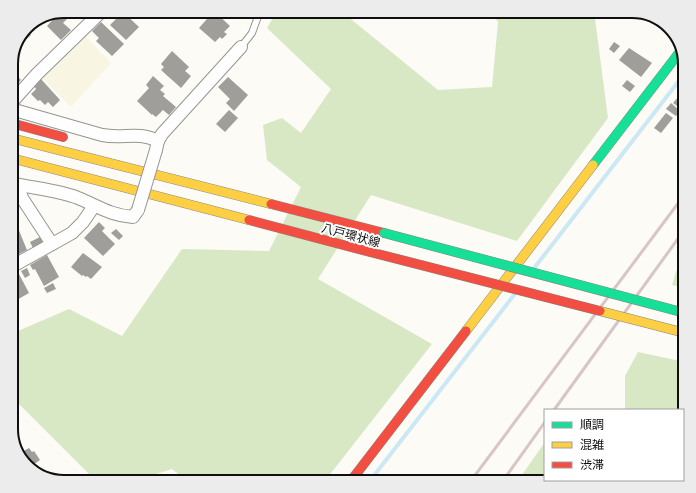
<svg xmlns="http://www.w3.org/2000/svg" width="696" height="493" font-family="'Noto Serif','Noto Sans JP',serif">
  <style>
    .farmland { fill: #f8f5e2 }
    .forest { fill: #d8e8c4 }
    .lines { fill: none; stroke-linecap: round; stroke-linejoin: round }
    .stream { stroke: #cce8f5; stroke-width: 4 }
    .building { fill: #a09e9a }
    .lane-casing { stroke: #969593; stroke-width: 8 }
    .street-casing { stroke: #969593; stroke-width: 14 }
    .fast-casing { stroke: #8c8c89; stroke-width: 10 }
    .slow-casing { stroke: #8c8c89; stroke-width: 10 }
    .jam-casing { stroke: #8c8c89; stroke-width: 10 }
    .lane { stroke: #fffefe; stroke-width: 6 }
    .street { stroke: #fffefe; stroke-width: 12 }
    .fast { stroke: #16e098; stroke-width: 9 }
    .slow { stroke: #ffcf43; stroke-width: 9 }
    .jam { stroke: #f24e42; stroke-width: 9 }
    .rail { stroke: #d8c5c7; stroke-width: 3 }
    .street-bridge-casing { stroke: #969593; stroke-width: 14; stroke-linecap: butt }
    .fast-bridge-casing { stroke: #838380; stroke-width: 10; stroke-linecap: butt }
    .slow-bridge-casing { stroke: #838380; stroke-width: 10; stroke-linecap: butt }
    .jam-bridge-casing { stroke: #838380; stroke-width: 10; stroke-linecap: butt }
    .street-bridge { stroke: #fffefe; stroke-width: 12 }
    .fast-bridge { stroke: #16e098; stroke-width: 9 }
    .slow-bridge { stroke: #ffcf43; stroke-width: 9 }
    .jam-bridge { stroke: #f24e42; stroke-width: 9 }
    .labels { text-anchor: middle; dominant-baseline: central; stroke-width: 4; stroke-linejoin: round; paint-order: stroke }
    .street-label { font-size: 12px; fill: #0f0f0f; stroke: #fff }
    .rim { fill: none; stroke: #0f0f0f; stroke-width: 2 }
  </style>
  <rect width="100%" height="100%" fill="#fcfbf5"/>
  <path class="farmland" d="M85 36 111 63 71 107 41 76Z"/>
  <g class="forest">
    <path d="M277 11H319L322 14 326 11H341L438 90 492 87 498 22 489 11H594L608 118 517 241 371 195 318 279 432 344 324 482H188L172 469 131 482H97L11 396V334L69 309 122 336 182 249 269 251 301 187 267 160 263 125 282 118 301 133 331 89 267 28Z"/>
    <path d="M685 264V288L672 285 677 269Z"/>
    <path d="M638 352 685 362V430L683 435V410H625V376Z"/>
    <path d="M545 442V480H602V482H517Z"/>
  </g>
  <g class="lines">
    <g class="stream">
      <path d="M535 267 685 73"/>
      <path d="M369 482 514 295"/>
    </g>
  </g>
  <g class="building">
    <path d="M112 11H119L113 17 109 14Z"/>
    <path d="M143 11H152L148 15Z"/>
    <path d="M214 11 230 26 224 32 227 34 222 39 220 37 215 42 199 28Z"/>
    <path d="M60 12 67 19 63 23 71 30 61 40 47 26Z"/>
    <path d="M123 12 139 27 126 40 110 25Z"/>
    <path d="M101 22 124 44 112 56 96 41 99 38 92 31Z"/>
    <path d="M26 30 31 35 17 48Z"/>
    <path d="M614 42 620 46 614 53 609 49Z"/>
    <path d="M629 48 652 63 641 77 619 60Z"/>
    <path d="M172 51 189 67 185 71 191 76 181 88 161 70 164 67 161 64Z"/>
    <path d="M11 64 15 69 13 71 21 80 11 90Z"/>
    <path d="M153 76 164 86 160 90 165 94 163 96 176 107 169 115 163 110 156 117 152 114V115L137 101 149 88 146 85Z"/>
    <path d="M228 77 248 95 234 111 226 103 230 99 218 87Z"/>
    <path d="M41 79 60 100 53 107 48 102 45 105 40 100 38 101 31 94 36 89 34 86Z"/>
    <path d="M627 80 635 86 630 92 622 86Z"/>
    <path d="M679 96 685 101 680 108 673 103Z"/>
    <path d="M671 103 680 111 676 116 666 109Z"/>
    <path d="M229 110 238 118 225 132 216 124Z"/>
    <path d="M666 113 673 118 661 133 654 128Z"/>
    <path d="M99 222 105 228 102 231 115 244 103 256 84 238Z"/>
    <path d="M18 228 27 250 15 256 11 250V232Z"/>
    <path d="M116 229 123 236 119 240 111 233Z"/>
    <path d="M40 237 43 243 33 248 30 242Z"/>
    <path d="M83 253 102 267 91 279 87 276 86 277 83 275 82 276 71 267Z"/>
    <path d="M47 255 59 277 44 286 35 269 33 270 30 265Z"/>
    <path d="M27 268 30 275 25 278 21 271Z"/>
    <path d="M19 274 29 293 15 301 11 293V275L13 277Z"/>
    <path d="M53 283 56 289 47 293 44 288Z"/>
    <path d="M29 448 32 452 34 451 40 460 30 467 22 452Z"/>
  </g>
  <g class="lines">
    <defs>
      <path id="lane" d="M241 47 252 33 260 11"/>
      <g id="street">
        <path d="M11 103 37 74 102 11"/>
        <path d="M11 109 102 135C124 139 138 131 158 141L156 150"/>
        <path d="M158 141 162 134 241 47"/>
        <path d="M11 183C31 188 59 190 78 198 98 206 109 215 133 217L138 210"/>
        <path d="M18 185 22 198 52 244"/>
        <path d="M11 267 72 233 83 222 94 206"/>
      </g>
      <path id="fast" d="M593 165 682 49"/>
      <g id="slow">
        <path d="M11 138 271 204"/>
        <path d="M11 158 249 220"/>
        <path d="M466 331 593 165"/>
      </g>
      <g id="jam">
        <path d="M11 123 63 137"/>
        <path d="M271 204 384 233"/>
        <path d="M249 220 370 252"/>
        <path d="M350 482 466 331"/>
      </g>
    </defs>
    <use href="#lane" class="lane-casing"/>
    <use href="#street" class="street-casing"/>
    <use href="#fast" class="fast-casing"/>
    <use href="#slow" class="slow-casing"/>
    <use href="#jam" class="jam-casing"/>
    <use href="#lane" class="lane"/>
    <use href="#street" class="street"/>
    <use href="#fast" class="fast"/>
    <use href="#slow" class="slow"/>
    <use href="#jam" class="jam"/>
    <g class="rail">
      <path d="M554 410 685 229"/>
      <path d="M470 482 685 194"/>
      <path d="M502 482 545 422"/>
    </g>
    <defs>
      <path id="street-bridge" d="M138 210 156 150"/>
      <path id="fast-bridge" d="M384 233 685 313"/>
      <path id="slow-bridge" d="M600 311 685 333"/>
      <path id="jam-bridge" d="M370 252 600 311"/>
    </defs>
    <use href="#street-bridge" class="street-bridge-casing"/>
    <use href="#fast-bridge" class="fast-bridge-casing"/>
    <use href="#slow-bridge" class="slow-bridge-casing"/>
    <use href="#jam-bridge" class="jam-bridge-casing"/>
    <use href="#street-bridge" class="street-bridge"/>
    <use href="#fast-bridge" class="fast-bridge"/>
    <use href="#slow-bridge" class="slow-bridge"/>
    <use href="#jam-bridge" class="jam-bridge"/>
  </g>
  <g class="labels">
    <g class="street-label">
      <text transform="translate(351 235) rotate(15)">八戸環状線</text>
    </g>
  </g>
  <path d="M0 0H696V493H0ZM64 18H632A46 46 0 0 1 678 64V429A46 46 0 0 1 632 475H64A46 46 0 0 1 18 429V64A46 46 0 0 1 64 18Z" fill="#ececec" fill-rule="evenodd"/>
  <path class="rim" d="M64 18H632A46 46 0 0 1 678 64V429A46 46 0 0 1 632 475H64A46 46 0 0 1 18 429V64A46 46 0 0 1 64 18Z"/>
  <rect x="544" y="409" width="140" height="72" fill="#ffffff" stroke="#9f9f9f"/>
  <rect x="552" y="422" width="20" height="6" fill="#16e098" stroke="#9f9f9f"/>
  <text x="580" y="429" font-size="12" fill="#0f0f0f">順調</text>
  <rect x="552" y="442" width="20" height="6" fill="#ffcf43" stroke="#9f9f9f"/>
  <text x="580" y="449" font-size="12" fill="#0f0f0f">混雑</text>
  <rect x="552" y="462" width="20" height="6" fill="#f24e42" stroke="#9f9f9f"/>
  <text x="580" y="469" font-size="12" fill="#0f0f0f">渋滞</text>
</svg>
